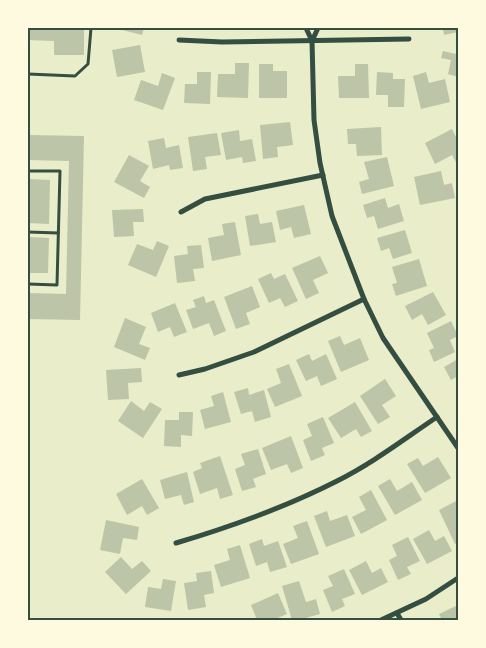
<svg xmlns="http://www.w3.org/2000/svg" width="486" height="648" font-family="Poppins,sans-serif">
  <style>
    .building { fill: #bcc5a7 }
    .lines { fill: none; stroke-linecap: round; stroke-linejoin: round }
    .service { stroke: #344e41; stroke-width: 3 }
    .minor { stroke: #344e41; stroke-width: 5 }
    .neatline { fill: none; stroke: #344e41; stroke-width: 2 }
  </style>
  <rect width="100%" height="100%" fill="#e9edc9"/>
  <g class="building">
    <path d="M28 28H84V55H54V41L28 40Z"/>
    <path d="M114 28H144L142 35Z"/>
    <path d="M443 28H458V32L444 35Z"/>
    <path d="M140 45 145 72 117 77 112 50Z"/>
    <path d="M457 50 458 51V77L448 74 451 60 441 58 443 51 456 54Z"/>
    <path d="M235 63H249L248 98 217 97 218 74H235Z"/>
    <path d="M259 64H273V71H287V98H259Z"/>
    <path d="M355 64H368L369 98H339L338 76H355Z"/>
    <path d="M197 72H211L210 104 184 103 185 84H197Z"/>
    <path d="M377 72 393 73V79H405L404 107H388V95H376Z"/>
    <path d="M426 72 429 83 445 79 450 102 421 109 413 76Z"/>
    <path d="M162 73 175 78 163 110 134 100 141 80 158 86Z"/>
    <path d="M290 122 293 145 277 147 278 157 263 159 260 125Z"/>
    <path d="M381 127 382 155 357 156 356 144H348L347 129Z"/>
    <path d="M452 129 458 141V163L457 164 452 155 435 164 425 143Z"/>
    <path d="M239 130 240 141 252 139 256 161 243 163 242 157 226 160 221 133Z"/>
    <path d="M217 133 221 155 205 157 207 169 193 171 188 137Z"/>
    <path d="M28 135 84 136 80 320 28 319V293L66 294 69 161 28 160Z"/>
    <path d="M164 138 166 148 179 145 183 168 170 170 169 165 153 169 148 141Z"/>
    <path d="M129 155 149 166 140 181 150 187 144 198 114 182Z"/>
    <path d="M387 157 394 186 362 194 359 182 369 179 364 162Z"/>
    <path d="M441 171 444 185 452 183 455 198 420 205 414 177Z"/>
    <path d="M28 179 50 180 49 224 28 223Z"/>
    <path d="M385 198 388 208 399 204 404 221 378 229 374 216 367 218 363 205Z"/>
    <path d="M304 205 311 234 294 238 291 227 280 230 276 211Z"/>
    <path d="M143 209 144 222H133L134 236 114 237 112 210Z"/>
    <path d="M258 214 260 224 272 222 276 242 250 246 245 216Z"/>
    <path d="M235 222 241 255 212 261 208 238 224 235 222 224Z"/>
    <path d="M405 230 412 253 393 259 389 248 381 251 377 238Z"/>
    <path d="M28 237 49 238 48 273H28Z"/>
    <path d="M157 241 169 246 156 277 128 265 137 244 153 250Z"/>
    <path d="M201 245 204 268 193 269 195 281 177 283 174 256 188 254 187 246Z"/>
    <path d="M320 256 328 273 313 280 319 293 306 299 292 268Z"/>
    <path d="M419 259 427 286 396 296 392 284 397 283 392 267Z"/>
    <path d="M271 273 274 279 285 274 298 301 285 307 280 298 269 303 258 279Z"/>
    <path d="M252 286 260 307 246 313 250 324 236 329 224 297Z"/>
    <path d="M433 292 446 315 428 325 422 314 412 320 405 306Z"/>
    <path d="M204 296 206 303 214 300 226 331 214 336 209 323 193 329 186 310 196 307 193 300Z"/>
    <path d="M175 303 187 332 174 337 170 327 158 332 151 313Z"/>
    <path d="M125 318 146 327 139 344 150 348 145 360 114 347Z"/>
    <path d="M451 321 458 336 450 340 455 352 434 362 429 350 434 348 427 333Z"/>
    <path d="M340 336 344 345 360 338 369 360 341 372 328 341Z"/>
    <path d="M309 354 312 361 326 354 337 379 321 386 317 376 306 381 296 360Z"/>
    <path d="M458 359V376L451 380 444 367Z"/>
    <path d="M289 364 302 396 275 407 267 389 281 383 276 369Z"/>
    <path d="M141 368 142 382 128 383 129 399 108 400 106 370Z"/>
    <path d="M385 379 396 396 382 405 390 417 378 424 360 396Z"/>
    <path d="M248 388 249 395 264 390 271 417 255 422 252 411 241 414 234 392Z"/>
    <path d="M223 392 231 422 205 429 200 410 214 406 211 396Z"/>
    <path d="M131 401 144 411 150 402 162 409 143 438 118 421Z"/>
    <path d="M355 402 372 431 361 437 356 429 341 438 328 418Z"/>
    <path d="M179 412H193L192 436 181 435V447L164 446 165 420H179Z"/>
    <path d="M323 417 334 443 322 448 325 455 311 461 303 440 312 436 307 424Z"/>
    <path d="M291 436 303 468 291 473 287 464 271 470 262 448Z"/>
    <path d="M258 449 266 474 253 479 256 487 242 491 235 469 245 465 241 454Z"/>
    <path d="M220 456 233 495 220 499 217 488 200 494 193 472 202 468 200 463Z"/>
    <path d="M438 457 451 478 425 493 407 464 418 458 423 466Z"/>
    <path d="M187 472 194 502 184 505 181 495 165 499 160 480Z"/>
    <path d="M142 479 159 508 147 515 142 506 127 515 116 494Z"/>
    <path d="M390 479 397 491 412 482 422 500 395 515 378 486Z"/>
    <path d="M371 490 387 520 361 534 352 517 366 510 359 497Z"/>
    <path d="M458 500V542L455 544 439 510Z"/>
    <path d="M327 511 330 521 347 515 355 536 326 547 314 516Z"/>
    <path d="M106 520 139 527 137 540 123 538 120 554 100 550Z"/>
    <path d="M307 521 319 554 291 564 283 544 298 538 293 526Z"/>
    <path d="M429 530 435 541 444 536 452 551 427 564 413 539Z"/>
    <path d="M408 537 420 561 407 567 411 574 398 580 389 560 397 556 392 545Z"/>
    <path d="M262 539 264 546 278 541 287 567 270 572 267 562 256 566 249 544Z"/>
    <path d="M240 545 250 578 221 587 214 565 230 560 227 549Z"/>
    <path d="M121 557 132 569 142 561 151 571 126 594 105 572Z"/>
    <path d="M366 561 372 573 381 568 388 582 362 595 349 570Z"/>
    <path d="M344 569 355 594 342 599 345 606 332 612 323 590 333 586 328 576Z"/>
    <path d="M211 571 214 593 204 595 206 607 188 610 184 583 197 581 196 573Z"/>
    <path d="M163 579 176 581 171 611 145 607 148 587 161 589Z"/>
    <path d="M299 581 306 602 316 599 320 614 298 620H292L282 586Z"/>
    <path d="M278 593 287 614 273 620H257L251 605Z"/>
    <path d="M458 605V620H442L439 614Z"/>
  </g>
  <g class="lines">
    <g class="service">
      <path d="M28 74 75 76 88 64 91 28"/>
      <path d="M28 171H60L57 285 28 284"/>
      <path d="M28 232 58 233"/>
    </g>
    <g class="minor">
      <path d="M306 28 312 41 314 120 320 163 332 216 364 299 383 338 458 448"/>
      <path d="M179 40 222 42 409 39"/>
      <path d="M312 41 318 28"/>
      <path d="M181 212 205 199 323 175"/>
      <path d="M179 375 205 369 254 352 364 299"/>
      <path d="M176 543C230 527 286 507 337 481 373 463 404 439 437 417"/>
      <path d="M397 613 401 620"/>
      <path d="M381 620 426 599 458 578"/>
    </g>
  </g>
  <rect width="486" height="648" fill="none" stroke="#fefae0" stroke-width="58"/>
  <rect x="29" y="29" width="428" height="590" class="neatline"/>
</svg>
